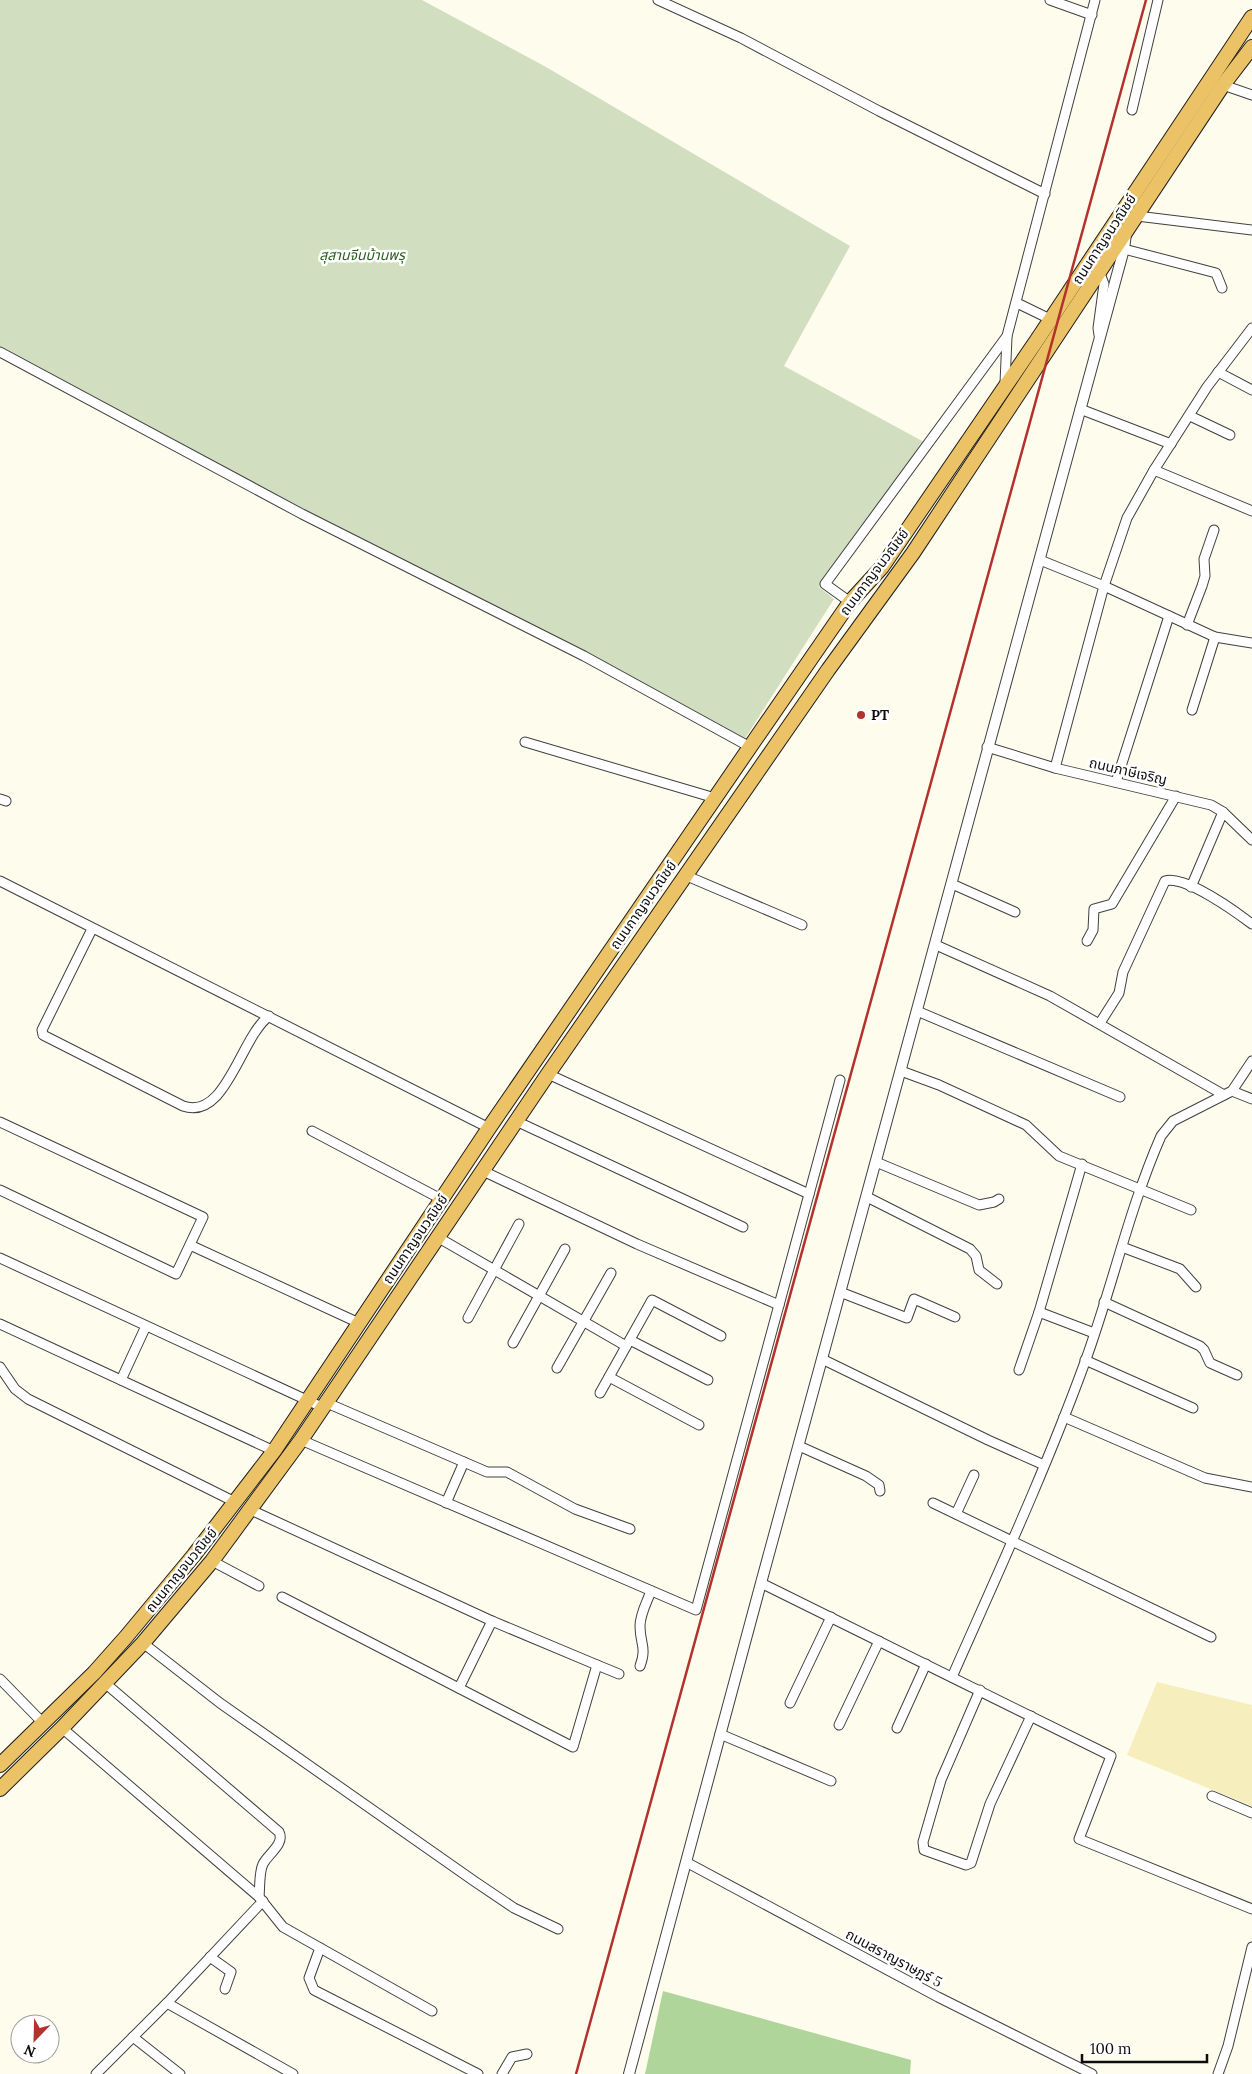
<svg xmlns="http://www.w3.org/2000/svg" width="1252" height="2074" font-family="Lora,'Noto Sans Thai',serif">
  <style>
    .forest { fill: #b0d59a }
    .sand { fill: #f6eebd }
    .cemetery { fill: #d2dec0 }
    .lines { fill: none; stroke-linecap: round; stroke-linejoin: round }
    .minor-casing { stroke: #404040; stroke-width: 11 }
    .tertiary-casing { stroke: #404040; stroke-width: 12 }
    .trunk-casing { stroke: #1e1e1e; stroke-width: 16 }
    .minor { stroke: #fff; stroke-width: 9 }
    .tertiary { stroke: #fff; stroke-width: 10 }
    .trunk { stroke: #ecc266; stroke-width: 14 }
    .rail { stroke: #b3322e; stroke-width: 2.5 }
    .poi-dot { fill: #b3322e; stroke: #fff; stroke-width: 2 }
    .labels { text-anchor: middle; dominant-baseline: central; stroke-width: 5; stroke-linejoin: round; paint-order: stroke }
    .street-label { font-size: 14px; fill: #0d0d0d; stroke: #fff }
    .park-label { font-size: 14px; font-style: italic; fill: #296021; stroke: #fff }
    .poi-label { font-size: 14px; font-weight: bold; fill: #0d0d0d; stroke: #fff; text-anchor: start }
  </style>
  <rect width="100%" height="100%" fill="#fefced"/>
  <path class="forest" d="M663 1991 911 2060 910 2074H645Z"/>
  <path class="sand" d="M1157 1682 1252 1705V1806L1127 1755Z"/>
  <path class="cemetery" d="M0 0H422L546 67 850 246 784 366 924 442 819 587 834 599 744 740 441 579 303 511 0 349Z"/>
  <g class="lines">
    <defs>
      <g id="minor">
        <path d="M658 0 741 38 879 111 1045 194"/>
        <path d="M1050 0 1092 15"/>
        <path d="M1223 85 1252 95"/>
        <path d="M1132 110 1158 0"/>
        <path d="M1137 216 1252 230"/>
        <path d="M1124 249 1216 273 1222 288"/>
        <path d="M1099 271 1104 284 1098 328 1099 335"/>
        <path d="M1017 303 1054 321"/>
        <path d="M0 352 302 514 584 656 750 747"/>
        <path d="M1218 372 1252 390"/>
        <path d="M1005 383 1007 337"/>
        <path d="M1080 409 1171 444"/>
        <path d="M1190 416 1230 435"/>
        <path d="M1154 470 1252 511"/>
        <path d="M1040 560 1104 586 1215 637 1252 643"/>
        <path d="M850 602 825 584 1007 336 1095 0"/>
        <path d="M1187 625 1202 586 1205 576 1204 559 1214 530"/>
        <path d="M1192 710 1215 637"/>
        <path d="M525 742 715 798"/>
        <path d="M987 747 1055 768 1211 805 1223 812 1252 840"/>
        <path d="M1055 768 1104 586 1127 518 1154 470 1207 387 1252 328"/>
        <path d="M1116 782 1169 616"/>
        <path d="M0 799 6 801"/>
        <path d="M687 876 802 925"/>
        <path d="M0 881 489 1128"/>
        <path d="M952 884 1015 912"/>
        <path d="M1191 887 1223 812"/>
        <path d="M92 929 42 1030 43 1035 183 1106C226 1121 240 1038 269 1016"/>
        <path d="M1087 941 1093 930 1094 909 1112 904 1176 796"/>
        <path d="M936 945 1050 996 1224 1095"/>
        <path d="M917 1011 1120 1097"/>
        <path d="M1100 1023 1119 993 1123 972 1165 881C1185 875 1236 912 1252 924"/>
        <path d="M901 1071 939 1085 1026 1125 1059 1156 1191 1210"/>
        <path d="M548 1074 809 1194"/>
        <path d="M1232 1091 1252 1099"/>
        <path d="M516 1121 743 1227"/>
        <path d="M0 1122 203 1217 176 1274 0 1190"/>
        <path d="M312 1131 441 1199"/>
        <path d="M876 1162 979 1205 994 1202 999 1199"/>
        <path d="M483 1171 637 1244 779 1305 840 1080"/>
        <path d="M867 1197 970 1249 976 1256 979 1270 997 1284"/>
        <path d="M439 1238 626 1346"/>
        <path d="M190 1245 359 1323"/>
        <path d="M1122 1247 1180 1269 1196 1287"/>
        <path d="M0 1258 324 1408"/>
        <path d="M840 1292 907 1318 914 1299 955 1317"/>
        <path d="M1104 1302 1200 1346 1204 1350 1210 1363 1237 1375"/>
        <path d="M1039 1312 1094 1333"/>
        <path d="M468 1318 519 1224"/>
        <path d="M0 1324 274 1451"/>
        <path d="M630 1340 708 1380"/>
        <path d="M513 1343 565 1249"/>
        <path d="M822 1359 988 1440 1044 1465"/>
        <path d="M1085 1360 1193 1408"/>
        <path d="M0 1367 15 1389 28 1399 235 1502"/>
        <path d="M557 1368 611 1273"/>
        <path d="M1019 1370 1039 1312 1082 1164"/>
        <path d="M609 1377 699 1425"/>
        <path d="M121 1380 146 1326"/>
        <path d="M600 1393 652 1300 721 1336"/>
        <path d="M327 1403 487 1472H507L575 1509 630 1529"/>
        <path d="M1064 1417 1205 1478 1252 1487"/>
        <path d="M301 1440 696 1610 779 1305"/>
        <path d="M799 1446 866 1476 879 1485 880 1491"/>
        <path d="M446 1503 464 1462"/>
        <path d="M933 1503 1211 1637"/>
        <path d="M251 1510 492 1621 597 1665 573 1747 282 1597"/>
        <path d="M956 1514 974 1475"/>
        <path d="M212 1561 259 1586"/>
        <path d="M761 1583 1111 1756 1079 1839 1252 1909"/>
        <path d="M143 1643 220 1703 474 1881 514 1908 558 1929"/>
        <path d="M597 1665 619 1674"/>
        <path d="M640 1666C647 1647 640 1644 640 1626 640 1614 647 1602 651 1591"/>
        <path d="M952 1677C998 1573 1046 1469 1085 1362 1112 1288 1129 1209 1161 1136L1173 1121 1232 1091 1252 1061"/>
        <path d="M0 1679 43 1723"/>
        <path d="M105 1683 279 1832C285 1844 268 1854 263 1864 259 1872 260 1887 259 1897"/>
        <path d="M459 1688 492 1621"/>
        <path d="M980 1690 941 1780 923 1842 924 1850 966 1865 971 1863 990 1804 1031 1716"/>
        <path d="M790 1703 831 1617"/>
        <path d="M839 1725 879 1641"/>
        <path d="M62 1728 259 1897 283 1927 432 2011"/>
        <path d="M897 1728 926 1664"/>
        <path d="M720 1734 831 1781"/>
        <path d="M1212 1796 1252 1813"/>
        <path d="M686 1862 938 1997 1092 2074"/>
        <path d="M320 1948 309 1978 314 1990 478 2074"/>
        <path d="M210 1957 231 1972 225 1989"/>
        <path d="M167 2003 293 2074"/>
        <path d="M133 2037 180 2074"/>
        <path d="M96 2074 167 2003 263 1901"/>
        <path d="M502 2074 512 2057 527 2054"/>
        <path d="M1218 2074 1228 2046 1252 1947"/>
      </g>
      <path id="tertiary" d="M629 2074 761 1583 1124 249 1126 234"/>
      <g id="trunk">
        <path d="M0 1765 94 1673 126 1637 194 1555 274 1451 489 1128 750 747 850 602 882 567 1037 340 1252 17"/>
        <path d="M0 1789 62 1728 143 1643 212 1561 301 1440 548 1074 828 670 913 553 1223 85 1252 47"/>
      </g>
    </defs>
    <use href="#minor" class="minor-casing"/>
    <use href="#tertiary" class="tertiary-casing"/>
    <use href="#trunk" class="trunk-casing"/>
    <use href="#minor" class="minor"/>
    <use href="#tertiary" class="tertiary"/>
    <use href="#trunk" class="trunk"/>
    <path class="rail" d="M576 2074 1146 0"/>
  </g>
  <circle class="poi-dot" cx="861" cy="715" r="5"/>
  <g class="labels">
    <g class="street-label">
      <text transform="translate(1104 239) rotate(-57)">ถนนกาญจนวณิชย์</text>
      <text transform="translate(874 572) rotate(-53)">ถนนกาญจนวณิชย์</text>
      <text transform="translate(1128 771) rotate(13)">ถนนภาษีเจริญ</text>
      <text transform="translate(643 905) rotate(-55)">ถนนกาญจนวณิชย์</text>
      <text transform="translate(415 1239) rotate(-56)">ถนนกาญจนวณิชย์</text>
      <text transform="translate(181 1570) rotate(-51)">ถนนกาญจนวณิชย์</text>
      <text transform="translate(894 1958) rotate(28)">ถนนสราญราษฎร์ 5</text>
    </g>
    <g class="park-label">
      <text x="362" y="255">สุสานจีนบ้านพรุ</text>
    </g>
    <g class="poi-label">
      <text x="871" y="715">PT</text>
    </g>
  </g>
  <g transform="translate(35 2039) rotate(203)"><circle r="24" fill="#ffffff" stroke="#9e9e9e"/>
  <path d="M0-4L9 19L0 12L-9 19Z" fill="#b3322e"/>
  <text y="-8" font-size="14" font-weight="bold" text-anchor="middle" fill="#0d0d0d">N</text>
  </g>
  <path d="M1082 2054v8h125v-8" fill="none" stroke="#0d0d0d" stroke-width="2.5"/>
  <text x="1090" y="2054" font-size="15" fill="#0d0d0d" stroke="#ffffff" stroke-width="4" paint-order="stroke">100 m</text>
</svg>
